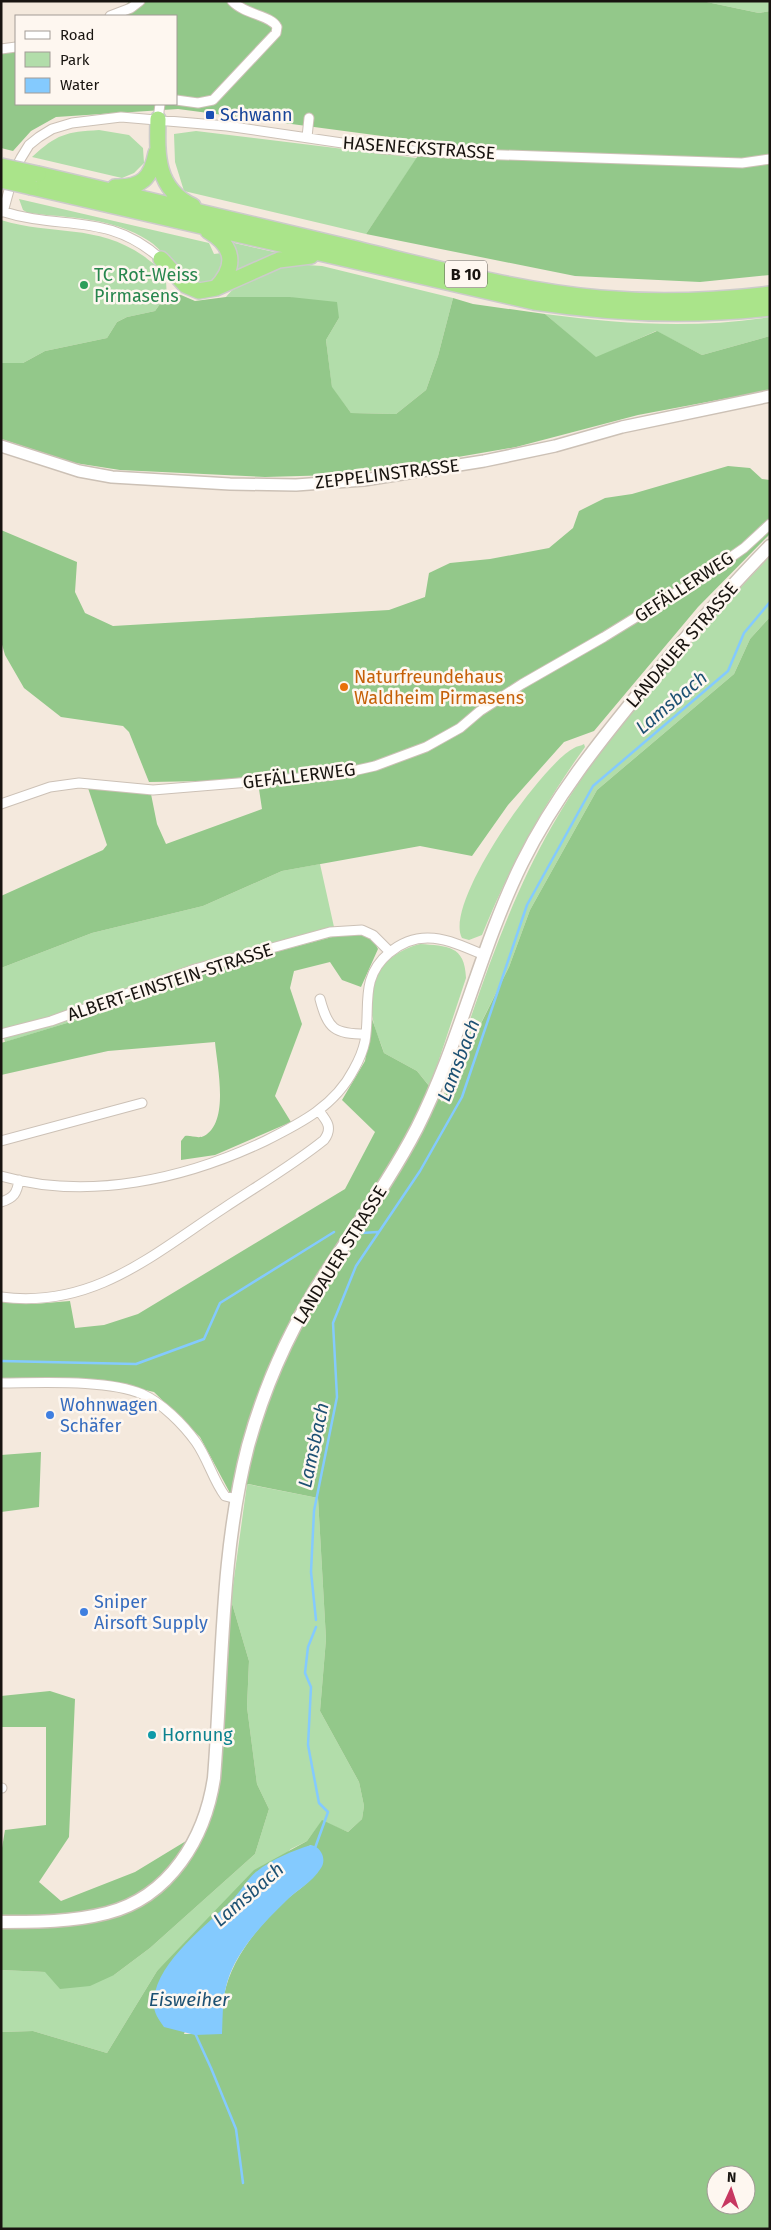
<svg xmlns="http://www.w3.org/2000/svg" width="771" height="2230" font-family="'Fira Sans',sans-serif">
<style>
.green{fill:#b2ddaa}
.forest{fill:#93c88a;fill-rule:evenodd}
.water{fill:#84cafe}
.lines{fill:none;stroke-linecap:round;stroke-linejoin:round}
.stream{stroke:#84cafe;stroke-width:2.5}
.minor-casing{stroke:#ccc1b6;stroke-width:11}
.tertiary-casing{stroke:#ccc1b6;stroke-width:14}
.secondary-casing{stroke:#ccc1b6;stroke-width:15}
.trunk-casing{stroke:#cccbca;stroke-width:18}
.minor{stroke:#fff;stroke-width:9}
.tertiary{stroke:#fff;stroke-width:11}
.secondary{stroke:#fff;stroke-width:12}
.trunk{stroke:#aae48a;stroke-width:15}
.trunk-bridge-casing{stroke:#cccbca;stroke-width:18;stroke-linecap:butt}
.trunk-bridge{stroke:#aae48a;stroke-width:15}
.transit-dot{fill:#1a4fb4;stroke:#fef7f0;stroke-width:2}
.leisure-dot{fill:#2e9e5b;stroke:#fef7f0;stroke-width:2}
.food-dot{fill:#e8710a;stroke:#fef7f0;stroke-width:2}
.shop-dot{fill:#3f7fe0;stroke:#fef7f0;stroke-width:2}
.culture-dot{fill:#0f9aa8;stroke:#fef7f0;stroke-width:2}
.labels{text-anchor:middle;stroke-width:5;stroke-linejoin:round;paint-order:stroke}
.shield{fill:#fef7f0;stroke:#5d5853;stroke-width:1}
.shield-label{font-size:16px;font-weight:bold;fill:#181410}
.transit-label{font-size:18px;fill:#164399;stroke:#fef7f0;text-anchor:start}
.street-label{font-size:18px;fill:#181410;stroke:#fef7f0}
.leisure-label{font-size:18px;fill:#27864d;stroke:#fef7f0;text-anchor:start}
.food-label{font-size:18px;fill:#c56008;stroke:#fef7f0;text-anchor:start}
.shop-label{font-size:18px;fill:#366cbe;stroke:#fef7f0;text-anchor:start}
.culture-label{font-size:18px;fill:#0d838f;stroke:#fef7f0;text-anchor:start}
.water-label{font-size:19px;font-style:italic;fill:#1d5173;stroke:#fef7f0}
</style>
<rect width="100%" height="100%" fill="#f4e9dd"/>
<path class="green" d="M702,1h68v10l-11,2z
M99,130l30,5 14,13 1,15 -10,10 -12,5 -90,-21c25,-23 34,-25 67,-27z
M196,131l221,27 -51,76 -182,-43 -9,-29 -1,-28z
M19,199l190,44 5,11 8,-1 1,16c-7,8 -13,17 -25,14 -18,-4 -32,-31 -49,-42 -37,-24 -78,-23 -121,-28l-5,-3z
M1,220c52,16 96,3 144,37 6,5 15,11 19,18 3,5 2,14 3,19l-12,17 -28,6 -10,5 -10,16 -62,13 -22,12h-22z
M230,242l53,12 -48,21z
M292,264l30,2 131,32 -15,58 -12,34 -30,24 -45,-1 -19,-25 -6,-48 13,-22 -49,-21h-64c14,-19 44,-27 66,-33z
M545,314c76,10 148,15 225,3v19l-68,19 -46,-24 -60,27z
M770,556v61l-20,22 -16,35 -137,116 -67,120 -21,57 -68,136c34,-94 61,-190 111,-277 57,-100 139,-186 218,-270z
M584,744l1,3c-42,58 -76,121 -103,188l-13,5 -7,-2c-19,-34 79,-173 112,-190 3,-2 7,-2 10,-4z
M320,864l16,72 -150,44 -86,33 -95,29 -4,-15v-59l91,-35 111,-27 79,-35z
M420,944c27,2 45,1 46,34l-36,109 -13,-16 -33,-18c-3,-11 -9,-22 -11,-33 -9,-38 11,-67 47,-76z
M247,1484l71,14 8,141 -6,72 39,71 5,24 -2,13 -14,13 -26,-11 -15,20 -16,8 -134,122 -50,82 -74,-22 -32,1v-62l113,5 36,-27 105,-94 14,-45 -12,-25 -10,-77 2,-46 -18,-61z"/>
<path class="forest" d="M130,1h572l57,12 11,-2v264l-70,7 -125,-6 -209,-42 61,-92 -249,-33 -122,8 -25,14 -18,20 -12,-3v-96l15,-2v54h160v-88h-64z
M167,294l14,1 14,6 31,-4h64l47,5 2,16 -13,22 6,47 19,26 45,1 30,-24 12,-34 15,-58 20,6 72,10 51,43 61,-26 45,24 68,-19v54l-132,25 -122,32 -116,20 -65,8 -70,2 -145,-7 -45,-7 -74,-24v-76h22l22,-12 62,-13 10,-16 10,-5 28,-6z
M728,466l22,2 12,11 8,1v54l-72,73 -104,124 -30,11 -56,63 -36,51 -52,-10 -138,25 -79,35 -111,27 -91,35v-72l102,-46 4,-5 -19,-57 63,6 6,30 9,20 96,-35 -5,-33 -49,5 -59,1 -20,-50 -6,-6 -62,-9 -37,-29 -19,-33 -4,-14v-111l76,32 -2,30 10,21 28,13 276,-16 36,-13 4,-24 21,-10 40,-4 59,-11 24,-20 6,-17 26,-13 27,-4z
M770,617v1612h-769v-197l32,-1 74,22 50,-82 97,-101 53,-29 15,-21 26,12 14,-13 2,-13 -5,-24 -39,-71 6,-72 -8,-141 -70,-14 -18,9 -30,-56 -46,-45 -39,-9 -114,-5v-77l33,3 36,-3 5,27 29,-3 34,-11 207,-125 30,-57 -33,-32 23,-39 7,-42 12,34 33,18 25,31 67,-135 21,-57 67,-120 137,-116 16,-35zM311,1845l3,31c-9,10 -19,16 -29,25 -26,24 -55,59 -61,95 -3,12 -2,26 -2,38h-38l51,-137 21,-25zM716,2175h30v30h-30z
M362,933l12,8 4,8 -17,38 -19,-7 -12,-18 -36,9 -4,17 12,36 -27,72 16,26 -76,33 -34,5v-19l4,-5c6,-1 13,3 19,0 26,-14 13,-70 11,-94l-107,9 -107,24v-32l99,-30 86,-33 61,-20 89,-24z
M41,1452l-2,55 -38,5v-57z
M231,1600l18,61 -2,46 10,77 12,25 -14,45 -105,94 -36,27 -24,11 -30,3 -15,-17 -44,-2v-116l4,-24 41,-5v-98h-45v-31l49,-5 25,8 -6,138 -30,45 22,19 74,-29 51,-31 33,-52z"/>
<path class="water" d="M311,1845c10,2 16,14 10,23 -9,15 -25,22 -36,34 -21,20 -44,45 -55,72 -8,20 -7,40 -8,60l-27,1 -31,-8c-6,-8 -12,-17 -10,-28 4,-39 54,-74 80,-101 8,-8 13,-19 22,-26 16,-13 36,-21 55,-27z"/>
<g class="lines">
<path class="stream" d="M361,1233l17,-1
M1,1361l135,3 68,-25 16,-36 114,-71
M316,1620l-5,-48 3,-61 23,-114 -4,-74 23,-57 64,-95 42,-74 65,-192 66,-119 135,-115 16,-38 26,-31
M315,1848l13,-36 -9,-9 -11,-58 3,-58 -6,-14 3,-26 8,-20
M195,2033l16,35 25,61 7,54"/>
<g class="minor-casing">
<path id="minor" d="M110,16l21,-8 9,-7
M1,49l15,-2
M176,100l22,3 15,-3 63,-67 1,-6c-6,-12 -32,-12 -45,-26
M158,119l2,-15
M307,137l2,-19
M1,211c61,20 106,0 160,48
M3,212l11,-40 7,-14 8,-13 10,-8 13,-8 20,-6 49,-6 106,9 156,23 64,4 295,10 28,-4
M1,804l49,-17 29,-4 74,7 182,-15 40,-9 51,-19 34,-19 20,-17 42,-27 82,-47 107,-66 33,-23 26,-24
M320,999c8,30 14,35 46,35
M1,1034l50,-13 144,-52 135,-37 32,-2 11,5 17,17
M1,1141l141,-38
M1,1176c88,25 184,3 264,-35 36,-18 70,-35 89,-72 5,-9 9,-18 11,-28 6,-33 -6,-63 24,-88 32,-27 62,-12 95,2
M1,1202c13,-4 16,-9 18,-22
M1,1297c92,12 151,-42 223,-89 33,-22 69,-43 100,-68 9,-12 3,-19 -5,-29
M1,1383c39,0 106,-4 141,11 20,9 41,30 54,48 12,17 17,38 29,54l12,3
M1,1788h1"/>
</g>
<g class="tertiary-casing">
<path id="tertiary" d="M1,446l78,25 33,6 118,7 66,1 68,-5 120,-19 71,-15 67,-19 148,-31"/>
</g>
<g class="secondary-casing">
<path id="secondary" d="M1,1922c36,0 71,0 106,-9 63,-16 98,-75 107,-135 9,-111 6,-223 34,-332 15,-55 39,-110 69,-159 33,-53 71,-103 100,-159 43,-85 63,-180 105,-265 32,-65 77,-121 123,-177 40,-48 81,-95 125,-140"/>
</g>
<g class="trunk-casing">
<path id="trunk" d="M158,119c-1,36 -2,70 35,87
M38,174c102,24 204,48 306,72 84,20 169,44 256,52 57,5 113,3 170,-4
M31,187l503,115c79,12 156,15 236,6
M115,187c27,1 36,-9 41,-34
M208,231c26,15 29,35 8,57
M161,259l24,26 14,6 17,-3 63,-28 32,-4"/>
</g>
<use href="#minor" class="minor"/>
<use href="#tertiary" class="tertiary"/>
<use href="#secondary" class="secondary"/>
<use href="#trunk" class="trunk"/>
<g class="trunk-bridge-casing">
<path id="trunk-bridge" d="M1,166l37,8
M1,180l30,7"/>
</g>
<use href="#trunk-bridge" class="trunk-bridge"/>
</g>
<rect class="transit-dot" x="205" y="110" width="10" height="10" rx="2.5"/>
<circle class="leisure-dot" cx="84" cy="285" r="5"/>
<circle class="food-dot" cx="344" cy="687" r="5"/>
<g class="shop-dot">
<circle cx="50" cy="1415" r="5"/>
<circle cx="84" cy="1612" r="5"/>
</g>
<circle class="culture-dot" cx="152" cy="1735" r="5"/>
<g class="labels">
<rect class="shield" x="445" y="260.5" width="42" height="27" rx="4"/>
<g class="shield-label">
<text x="466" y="280">B 10</text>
</g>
<g class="transit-label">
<text x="220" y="121">Schwann</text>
</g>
<g class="street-label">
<text transform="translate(419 148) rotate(4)" y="6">HASENECKSTRASSE</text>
<text transform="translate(387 474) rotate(-7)" y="6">ZEPPELINSTRASSE</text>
<text transform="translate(684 587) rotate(-33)" y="6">GEFÄLLERWEG</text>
<text transform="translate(682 645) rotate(-49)" y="6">LANDAUER STRASSE</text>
<text transform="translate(299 776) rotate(-7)" y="6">GEFÄLLERWEG</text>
<text transform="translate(170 982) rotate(-18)" y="6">ALBERT-EINSTEIN-STRASSE</text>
<text transform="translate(340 1255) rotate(-58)" y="6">LANDAUER STRASSE</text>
</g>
<g class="leisure-label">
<text x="94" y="281">TC Rot-Weiss<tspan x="94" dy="21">Pirmasens</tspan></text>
</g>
<g class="food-label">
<text x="354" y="683">Naturfreundehaus<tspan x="354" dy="21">Waldheim Pirmasens</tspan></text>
</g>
<g class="shop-label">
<text x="60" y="1411">Wohnwagen<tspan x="60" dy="21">Schäfer</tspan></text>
<text x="94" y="1608">Sniper<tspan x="94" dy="21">Airsoft Supply</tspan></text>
</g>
<g class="culture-label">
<text x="162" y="1741">Hornung</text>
</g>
<g class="water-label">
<text transform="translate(671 702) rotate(-40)" y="7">Lamsbach</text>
<text transform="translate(458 1060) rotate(-69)" y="7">Lamsbach</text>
<text transform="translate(313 1445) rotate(-78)" y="7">Lamsbach</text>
<text transform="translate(248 1894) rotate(-41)" y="7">Lamsbach</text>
<text x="189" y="2006">Eisweiher</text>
</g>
</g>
<rect width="771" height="2230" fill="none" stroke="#181410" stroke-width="5"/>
<rect x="15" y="15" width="162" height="90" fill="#fef7f0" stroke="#a29c96"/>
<rect x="25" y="31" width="25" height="8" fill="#ffffff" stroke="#a29c96"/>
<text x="60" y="40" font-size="15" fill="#181410">Road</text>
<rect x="25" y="52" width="25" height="15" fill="#b2ddaa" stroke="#a29c96"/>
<text x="60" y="65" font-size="15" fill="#181410">Park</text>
<rect x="25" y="78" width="25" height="15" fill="#84cafe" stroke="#a29c96"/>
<text x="60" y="90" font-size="15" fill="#181410">Water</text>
<g transform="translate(731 2190) rotate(3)"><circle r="24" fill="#fef7f0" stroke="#a29c96"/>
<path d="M0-4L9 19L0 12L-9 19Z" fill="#c73861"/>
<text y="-8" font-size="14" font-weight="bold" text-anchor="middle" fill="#181410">N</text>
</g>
</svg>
